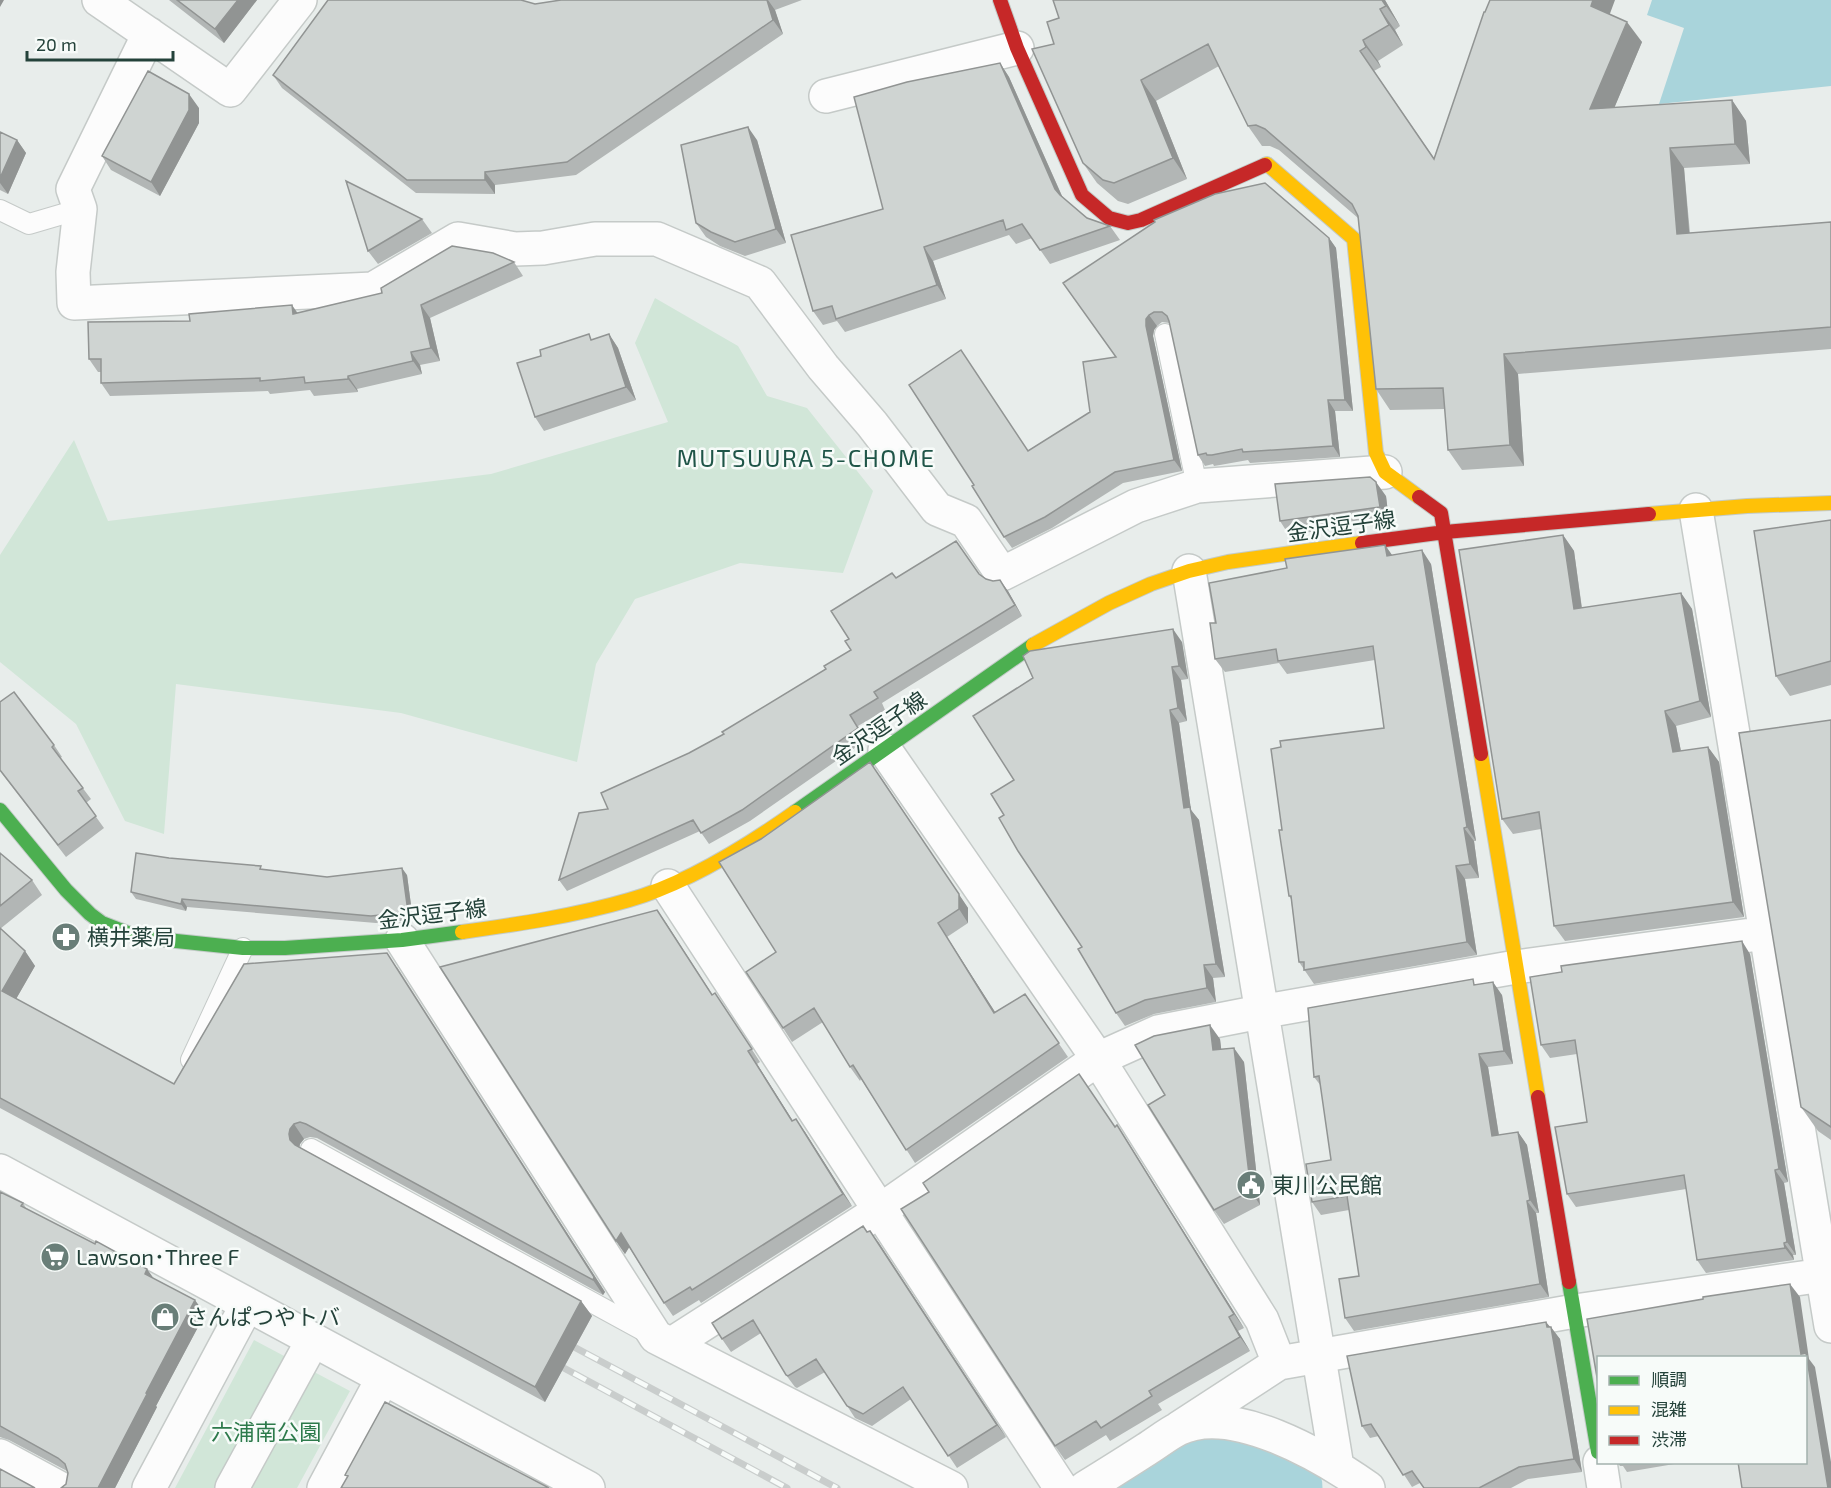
<svg xmlns="http://www.w3.org/2000/svg" width="1831" height="1488" font-family="'Exo 2','Noto Sans JP',sans-serif">
<style>
.green{fill:#d1e6d8}
.water{fill:#a9d4db}
.lines{fill:none;stroke-linecap:round;stroke-linejoin:round}
.river{stroke:#a9d4db;stroke-width:87}
.lane-casing{stroke:#c5cac8;stroke-width:22}
.street-casing{stroke:#c5cac8;stroke-width:36}
.fast-casing{stroke:#c3cbc8;stroke-width:16}
.slow-casing{stroke:#c3cbc8;stroke-width:16}
.jam-casing{stroke:#c3cbc8;stroke-width:16}
.lane{stroke:#fcfcfc;stroke-width:20}
.street{stroke:#fcfcfc;stroke-width:33}
.fast{stroke:#4caf50;stroke-width:14}
.slow{stroke:#ffc107;stroke-width:14}
.jam{stroke:#c62828;stroke-width:14}
.rail-casing{stroke:#c9cdcc;stroke-width:7}
.rail{stroke:#f7fbf9;stroke-width:4.5;stroke-dasharray:14;stroke-linecap:butt}
.wall{fill:#b2b6b5}
.shaded-wall{fill:#919493}
.building{fill:#cfd4d2;stroke:#919493;stroke-width:1.5}
.labels{text-anchor:middle;stroke-width:5;stroke-linejoin:round;paint-order:stroke}
.street-label{font-size:22px;fill:#24423a;stroke:#f7fbf9}
.poi-label{font-size:22px;fill:#24423a;stroke:#f7fbf9;text-anchor:start}
.park-label{font-size:22px;fill:#2d7a4b;stroke:#f7fbf9}
.neighbourhood-label{font-size:24px;letter-spacing:1.5px;fill:#1f5548;stroke:#f7fbf9}
</style>
<rect width="100%" height="100%" fill="#e8edeb"/>
<path class="green" d="M655,298l83,48 29,50 40,12 66,83 -30,82 -103,-10 -105,36 -39,65 -19,98 -176,-49 -225,-29 -12,150 -39,-13 -49,-97 -76,-62v-107l74,-115 34,81 383,-47 177,-52 -33,-79z
M254,1340l96,51 -53,97h-122z"/>
<path class="water" d="M1652,0h179v86l-172,18 25,-76 -37,-13z"/>
<g class="lines">
<path class="river" d="M1155,1488c9,-11 24,-24 39,-26 15,-2 70,18 85,26"/>
<g class="lane-casing">
<path id="lane" d="M0,210l29,14 51,-15
M1165,334l32,152
M191,1060l52,-112
M311,1149l337,184"/>
</g>
<g class="street-casing">
<path id="street" d="M99,0l131,90 70,-90
M149,34l-76,155 7,20 -7,63 1,31 299,-14 85,-50 57,10 28,-1 52,-9h62l103,44 63,84 49,57 65,85 29,12 36,53 134,-68 61,-20 188,-14
M826,96l191,-48
M1696,510l135,816
M1189,571l148,896
M885,750l213,309 164,261 17,43
M668,886l393,602
M402,940l254,397 295,151
M0,1171l588,317
M672,1344l209,-134 217,-151 60,-27 102,-20 256,-45 250,-34
M1179,1428l100,-65 296,-52 248,-36
M0,1456l59,32
M1600,1462l4,26
M149,1488l98,-183
M232,1488l81,-148
M324,1488l59,-110
M1085,1488c21,-13 42,-26 62,-39 11,-7 21,-15 31,-20 54,-27 146,28 190,59"/>
</g>
<g class="fast-casing">
<path id="fast" d="M0,810l66,80 24,24 12,9 36,14 105,11h42l117,-8 60,-8
M795,812l238,-167
M1569,1282l29,170"/>
</g>
<g class="slow-casing">
<path id="slow" d="M1265,165l2,-1 87,75 22,214 9,19 34,25
M1649,514l98,-8 84,-3
M1033,645l76,-42 42,-19 38,-13 39,-9 134,-19
M1481,754l57,343
M462,932c57,-8 112,-16 167,-32 57,-16 118,-54 166,-88"/>
</g>
<g class="jam-casing">
<path id="jam" d="M1000,0l17,48 65,147 27,23 19,5 13,-3 124,-55
M1419,497l22,16 40,241
M1362,543l83,-11 204,-18
M1538,1097l31,185"/>
</g>
<use href="#lane" class="lane"/>
<use href="#street" class="street"/>
<use href="#fast" class="fast"/>
<use href="#slow" class="slow"/>
<use href="#jam" class="jam"/>
<g class="rail-casing">
<path id="rail" d="M561,1340l276,148
M549,1360l238,128"/>
</g>
<use href="#rail" class="rail"/>
</g>
<path class="wall" d="M169,0h88l-33,43z
M561,0h241l-27,10 8,24 -207,141 -81,10v9l-79,-1 -134,-105 -9,-13 262,-71z
M1053,0h332l15,26 -5,4 8,15 -25,16 3,6 -7,4 60,87 51,-146 125,2 32,28 -28,66 118,-8 14,21 4,43 -66,4 6,65 141,-11v127l-313,25 6,92 -62,4 -14,-20 -3,-41 -55,1 -14,-21 -18,-171 -79,-68 -9,-4h-8l-14,-20 -29,-60 -63,35 31,78 -59,25 -10,-3 -21,-18 -14,-20 -29,-119 5,-26z
M1000,63l9,14 54,121 24,20 23,8 10,14 -70,24 -18,-26 -16,6 -7,-9 -76,26 13,38 -101,33 -8,-11 -14,4 -10,-14 70,-102z
M199,108v15l-39,73 -49,-26 -9,-14z
M0,132l17,8 9,13 -18,41 -8,-4z
M757,140l29,103 -41,13 -25,-10 -14,-9 -10,-14z
M422,219l10,14 -54,31 -10,-13z
M1329,238l7,10 17,163h-18l5,46 -90,6 -2,-3 -28,5 -6,1 -1,-2 -8,2 -7,-11 -28,-132 -8,-1 -5,4 -3,4 -1,6 29,135 -59,12 -71,45 -40,20 -8,-11 25,-87 61,-38 26,-55 -53,-74z
M514,262l9,14 -93,42 10,43 -20,4 2,9 -65,15 1,3 -44,4 -4,-6 -40,4 -2,-3 -158,5 -9,-13v-11h-3l-9,-13 208,-46z
M609,334l9,14 18,52 -92,31 -9,-14 58,-77z
M1386,496l3,25 -100,14 -9,-14z
M1831,520v165l-41,11 -14,-20z
M1563,535l11,16 8,57 99,-15 11,16 19,108 -35,9 5,25 27,-4 11,15 25,155 -179,24 -11,-15 -13,-97 -28,5 -11,-15z
M1385,545l7,10 39,9 45,277h-2l5,37 -14,1 12,76 -163,29 -15,-22 -8,-63 -2,-3 -7,-66 -1,-83 103,-19 -9,-68 -88,14 -8,-11 -54,9 -10,-13 1,-36 71,-55z
M979,574l7,5 22,12 14,25 -140,87 3,7 -27,16 8,14 -116,81 -41,23 -9,-13 -133,60 -8,-11 49,-71 81,-56 35,-19 102,-65 25,-19 -2,-11z
M1182,642l6,37 -7,1 6,41 -8,2 12,87 8,10 26,157 -12,1 3,24 -62,12 -29,12 -9,-13 -34,-66 -78,-132 10,-35z
M0,702l54,43 8,12 -2,1 31,41 -5,4 18,25 -38,29 -66,-86z
M1831,720v420l-13,-9 -17,-24z
M880,776l88,132v15l-21,14 48,75 30,-18 43,63 -153,106 -54,-84 -1,2 -10,-14 -27,-45 -31,20 -9,-14 -7,-76z
M0,853l32,27 10,15 -42,34 25,22 10,15 -19,33 158,85 223,-117 208,325 -2,3 -286,-157 -7,-1 -6,2 -4,5 -1,3 282,154 11,15 -47,86 -545,-294z
M169,858l158,19 80,-2 6,45 -37,3 -189,-16 -1,4 -50,-12 -5,-7z
M666,923l46,72 12,11 36,56 -3,2 36,57 12,11 47,74 -151,97 -2,-3 -26,16 -9,-13 -35,-56 -4,7 -9,-13z
M1750,954l38,228 -4,1 12,72h-3l1,5 -88,13 -9,-13 -11,-71 -110,18 -9,-13 20,-72 -10,-68 -27,4 -9,-13z
M1477,985l25,10 11,69 -25,3 11,68 19,-3 9,13 12,68h-3l13,84 -195,34 -9,-13 14,-42 -10,-66 -28,5 -9,-13 19,-42 -10,-74 -7,-9z
M1220,1039l1,10 23,13 16,143 -36,19 -10,-14 -49,-115z
M1115,1127l11,12 118,189 -6,3 12,20 -92,53 4,6 -52,31 -4,-6 -41,25 -10,-14z
M0,1192l23,11 3,5 128,71 51,35 -49,92 1,1 -42,81h-54l5,-4 2,-11 -1,-2 -58,-31 -9,-3z
M870,1231l136,206 -49,31 -46,-69 -39,27 -17,-8 -30,-46 -28,16 -2,-1 -9,-12 -25,-42 -30,19 -9,-13z
M1550,1327l10,12 22,133 -54,7 -17,9h-87l-4,-5 -8,4 -33,-51 -9,2 -8,-12z
M1617,1462h69l-59,10 -4,-6h-3z"/>
<path class="shaded-wall" d="M0,0h4l-4,7z
M238,0h19l-33,43 -9,-14z
M767,0h1l7,10 8,24 -10,-14z
M1382,0h3l15,26 -14,-20z
M1593,0h22l-10,27 -14,-21z
M1380,9l15,21 8,15 -14,-20z
M1627,22l15,20 -37,88 -15,-21z
M1363,40l15,21 3,6 -15,-20z
M1000,63l9,14 56,126 -10,-14z
M1141,80l15,21 31,78 -14,-21z
M189,94l10,14v15l-39,73 -9,-14z
M1732,100l14,21 4,43 -15,-20z
M748,127l9,13 29,103 -10,-14z
M17,140l9,13 -18,41 -8,-11v-5z
M1670,148l14,20 7,87 -14,-21z
M485,172l10,13v9l-10,-14z
M1329,238l7,10 17,163 -8,-11z
M924,247l9,14 13,38 -9,-14z
M292,305l9,13 -8,-4z
M421,305l9,13 10,43 -9,-13z
M1149,315l8,11 -3,4 -1,6 29,135 -8,-11 -28,-134v-7z
M609,334l9,14 18,52 -10,-13z
M411,352l9,13 2,9 -9,-13z
M1504,354l14,20 6,92 -14,-21z
M348,376l9,13 1,3 -10,-13z
M1328,400l7,11 5,46 -7,-11z
M1376,482l10,14 3,25 -9,-14z
M1563,535l11,16 10,74 -10,-16z
M1385,545l9,13 -7,-2z
M1422,550l9,14 45,277 -9,-14z
M1000,580l8,11 14,25 -7,-11z
M1681,593l11,16 19,108 -11,-16z
M1173,629l9,13 6,37 -9,-13z
M1172,667l9,13 6,41 -9,-13z
M1170,710l9,13 12,87 8,10 26,157 -9,-13 -32,-156z
M1665,711l11,15 8,41 -11,-15z
M1708,747l11,15 25,155 -11,-15z
M880,776l88,132v15l-9,-14z
M1464,828l10,13 5,37 -9,-14z
M1456,866l9,13 12,76 -10,-13z
M402,868l5,7 6,45 -5,-8z
M182,899l5,8 -1,4 -5,-7z
M657,910l9,13 55,85 -9,-13z
M938,923l9,14 57,89 -10,-13z
M1742,941l8,13 38,228 -9,-13z
M25,951l10,15 -23,40 -10,-15z
M387,953l218,339 -2,3 -10,-15z
M1204,965l9,13 3,24 -9,-14z
M1493,982l9,13 11,69 -9,-13z
M1210,1025l10,14 3,25 -10,-14z
M1234,1048l10,14 16,143 -9,-14z
M748,1051l9,13 44,70 -9,-13z
M1479,1054l9,13 13,82 -9,-13z
M796,1119l9,13 47,74 -9,-12z
M294,1124l10,15 -4,5 -1,5 -9,-9 -1,-6 1,-5z
M1117,1125l9,14 118,189 -10,-14z
M1518,1132l9,13 12,68 -9,-13z
M1775,1170l9,13 12,72 -9,-13z
M1527,1201l9,12 13,84 -9,-13z
M870,1231l9,12 127,194 -9,-12z
M621,1233l9,13 -5,8 -9,-13z
M1784,1243l9,12 1,5 -9,-12z
M147,1269l10,14 -12,-9z
M1790,1284l10,13 9,62 6,8 16,95v26h-3l-27,-134z
M195,1300l10,14 -49,92 1,1 -42,81h-17l48,-95z
M581,1301l11,15 -47,86 -10,-15z
M1229,1317l9,14 12,20 -10,-14z
M1546,1322l6,7 -1,-2 9,12 22,133 -8,-13z"/>
<path class="building" d="M177,0h61l-23,29z
M328,0h193l14,4 26,-4h206l6,20 -206,142 -82,10v8h-78l-134,-105z
M1053,0h329l4,6 -6,3 9,16 -26,15 3,7 -6,4 74,108 50,-147h1l5,-12h103l-2,6 36,16 -37,87 142,-9 3,44 -65,4 7,86 154,-12v105l-327,27 6,91 -62,5 -5,-62 -67,1 -18,-173 -6,-12 -87,-75 -9,-4 -8,1 -40,-82 -67,36 32,78 -59,25 -11,-3 -20,-17 -51,-114 22,-5 -7,-22 12,-4z
M1000,63l55,126 5,6 27,23 23,8 -70,24 -18,-26 -16,6 -3,-10 -79,27 13,38 -101,34 -4,-13 -19,5 -22,-76 92,-26 -29,-112 53,-15z
M148,71l41,23v16l-38,72 -49,-26z
M748,127l28,102 -41,13 -24,-10 -15,-9 -15,-78z
M0,132l17,8 -17,38z
M346,181l76,38 -54,32z
M1265,183l64,55 16,162h-17l5,46 -90,6 -1,-3 -30,6h-5l-1,-2 -8,2 -29,-134 -2,-5 -5,-4h-8l-5,3 -3,4v7l28,134 -59,12 -70,45 -41,20 -32,-51 2,-1 -65,-100 52,-35 67,101 62,-39 -7,-50 33,-5 -53,-74 92,-61 -1,-2 61,-26z
M452,246l41,7 21,9 -93,43 10,43 -20,4 2,9 -65,15v3l-43,4 -1,-6 -44,4v-3l-159,5v-24h-12l-1,-37 102,-1 -1,-7 103,-9 1,9 89,-21 -1,-5z
M589,334l2,6 18,-6 17,53 -91,30 -18,-54 24,-7 -1,-6z
M1370,477l6,5 4,25 -100,14 -5,-37z
M1831,520v141l-55,15 -22,-145z
M1563,535l11,74 107,-16 19,108 -35,10 8,41 35,-5 25,155 -179,24 -15,-114 -37,7 -43,-269z
M956,541l23,33 7,5 7,2 7,-1 15,25 -141,87 4,6 -28,17 8,13 -116,82 -41,23 -8,-13 -134,60 20,-67 29,-4 -7,-16 88,-40 35,-19 -2,-2 104,-63 -2,-3 27,-16 -6,-9 4,-2 -18,-28 61,-38 4,5z
M1385,545l2,11 35,-6 45,277 -3,1 6,36 -14,2 11,76 -163,28v-8h-5l-8,-66h-2l-10,-66h3l-11,-81 10,-2 -1,-6 104,-13 -11,-82 -95,15 -2,-12 -61,10 -5,-36h6l-7,-40 78,-15 -2,-9z
M1173,629l6,37 -7,1 6,41 -8,2 14,98 6,-1 26,157 -12,1 3,23 -62,12 -29,13 -38,-64 4,-2 -64,-96 -19,-33 5,-3 -13,-21 23,-14 -41,-64 60,-38 -10,-22 7,-5z
M14,692l40,53 -2,2 31,41 -5,3 18,25 -38,29 -58,-75v-68z
M1831,720v407l-30,-20 -62,-374z
M870,762l89,132v15l-21,14 56,90 31,-19 34,49 -153,107 -53,-85 -3,2 -36,-59 -31,20 -37,-56 30,-20 -57,-90 42,-23z
M0,853l32,27 -32,26z
M136,853l33,5 92,8 -1,3 67,8 75,-9 6,44 -37,4 -189,-17 -1,5 -50,-12z
M657,910l55,85 3,-2 37,56 -4,2 44,70 4,-2 47,75 -151,96 -2,-3 -26,16 -43,-70 -5,8 -176,-274z
M0,928l25,23 -23,40 172,93 70,-120 143,-11 207,324 -1,3 -287,-156 -6,-2 -6,2 -4,5 -1,5 1,6 5,5 286,156 -46,86 -535,-289z
M1742,941l37,228 -4,1 12,72 -3,1 1,5 -88,12 -13,-85 -117,19 -12,-67 32,-5 -12,-82 -34,5 -11,-68 32,-5 -1,-6z
M1473,979l1,6 19,-3 11,69 -25,3 13,82 26,-4 12,68 -3,1 13,83 -195,34 -6,-39 20,-3 -12,-80 -35,6 -6,-38 25,-4 -12,-84 -5,1 -6,-69z
M1210,1025l3,25 21,-2 17,143 -37,19 -66,-105 17,-10 -30,-50 19,-9z
M1079,1074l36,53 2,-2 117,189 -5,3 11,20 -91,54 3,5 -51,32 -5,-7 -41,25 -154,-237 28,-17 -6,-9z
M0,1192l23,11 -2,3 74,38 1,-3 51,28 -2,5 50,26 -49,93 1,1 -49,94h-37l5,-4 2,-11 -3,-9 -7,-6 -58,-32z
M863,1226l4,6 3,-1 127,194 -49,31 -45,-69 -40,27 -16,-8 -31,-47 -28,17 -2,-1 -33,-55 -31,19 -10,-16z
M1790,1284l11,70 5,-1 22,135h-86l-4,-26h68v-104h-207v31l-12,-70 116,-20v-2z
M1546,1322l1,5h4l23,132 -55,8 -40,21h-55l-12,-17 -9,4 -32,-51 -9,2 -15,-70z
M385,1402l164,86h-208l7,-12 -3,-1z
M0,1469l35,19h-35z"/>
<defs>
<g id="pharmacy-disc" transform="scale(1.5)"><circle r="9.5" fill="#697e78" stroke="#f7fbf9"/><path d="M-2-6h4v4h4v4h-4v4h-4v-4h-4v-4h4Z" fill="#fff"/></g>
<g id="civic-disc" transform="scale(1.5)"><circle r="9.5" fill="#697e78" stroke="#f7fbf9"/><path d="M-.6-6.5H3V-4.5H.6V-3L4-1V1h2V6H-6V1h2V-1L-.6-3ZM-1.2 2.5V6h2.4V2.5Z" fill="#fff"/></g>
<g id="supermarket-disc" transform="scale(1.5)"><circle r="9.5" fill="#697e78" stroke="#f7fbf9"/><path d="M-6-5.5h2.5l.6 2H6L4.5 2H-2.5L-4.4-4H-6ZM-1.5 3.2a1.3 1.3 0 1 0 .1 0ZM3 3.2a1.3 1.3 0 1 0 .1 0Z" fill="#fff"/></g>
<g id="shop-disc" transform="scale(1.5)"><circle r="9.5" fill="#697e78" stroke="#f7fbf9"/><path d="M-5-2.5h2.3a2.7 3.5 0 0 1 5.4 0H5L5.5 6h-11ZM-1.5-2.5h3a1.5 2.3 0 0 0-3 0Z" fill="#fff"/></g>
</defs>
<g fill-rule="evenodd">
<use href="#pharmacy-disc" x="66" y="937"/>
<use href="#civic-disc" x="1251" y="1185"/>
<use href="#supermarket-disc" x="55" y="1257"/>
<use href="#shop-disc" x="165" y="1317"/>
</g>
<g class="labels">
<g class="street-label">
<text transform="translate(1341 526) rotate(-8)" y="8">金沢逗子線</text>
<text transform="translate(879 728) rotate(-35)" y="8">金沢逗子線</text>
<text transform="translate(432 914) rotate(-7)" y="8">金沢逗子線</text>
</g>
<g class="poi-label">
<text x="87" y="945">横井薬局</text>
<text x="1272" y="1193">東川公民館</text>
<text x="76" y="1265">Lawson･Three F</text>
<text x="186" y="1325">さんぱつやトバ</text>
</g>
<g class="park-label">
<text x="266" y="1440">六浦南公園</text>
</g>
<g class="neighbourhood-label">
<text x="806" y="467">MUTSUURA 5-CHOME</text>
</g>
</g>
<rect x="1597" y="1356" width="210" height="108" fill="#f7fbf9" stroke="#a3b1ad" stroke-width="1.5"/>
<rect x="1609" y="1376" width="30" height="9" fill="#4caf50" stroke="#a3b1ad" stroke-width="1.5"/>
<text x="1651" y="1386" font-size="18" fill="#24423a">順調</text>
<rect x="1609" y="1406" width="30" height="9" fill="#ffc107" stroke="#a3b1ad" stroke-width="1.5"/>
<text x="1651" y="1416" font-size="18" fill="#24423a">混雑</text>
<rect x="1609" y="1436" width="30" height="9" fill="#c62828" stroke="#a3b1ad" stroke-width="1.5"/>
<text x="1651" y="1446" font-size="18" fill="#24423a">渋滞</text>
<path d="M27 51v9h146v-9" fill="none" stroke="#24423a" stroke-width="3"/>
<text x="36" y="51" font-size="18" fill="#24423a" stroke="#f7fbf9" stroke-width="4.5" paint-order="stroke">20 m</text>
</svg>
